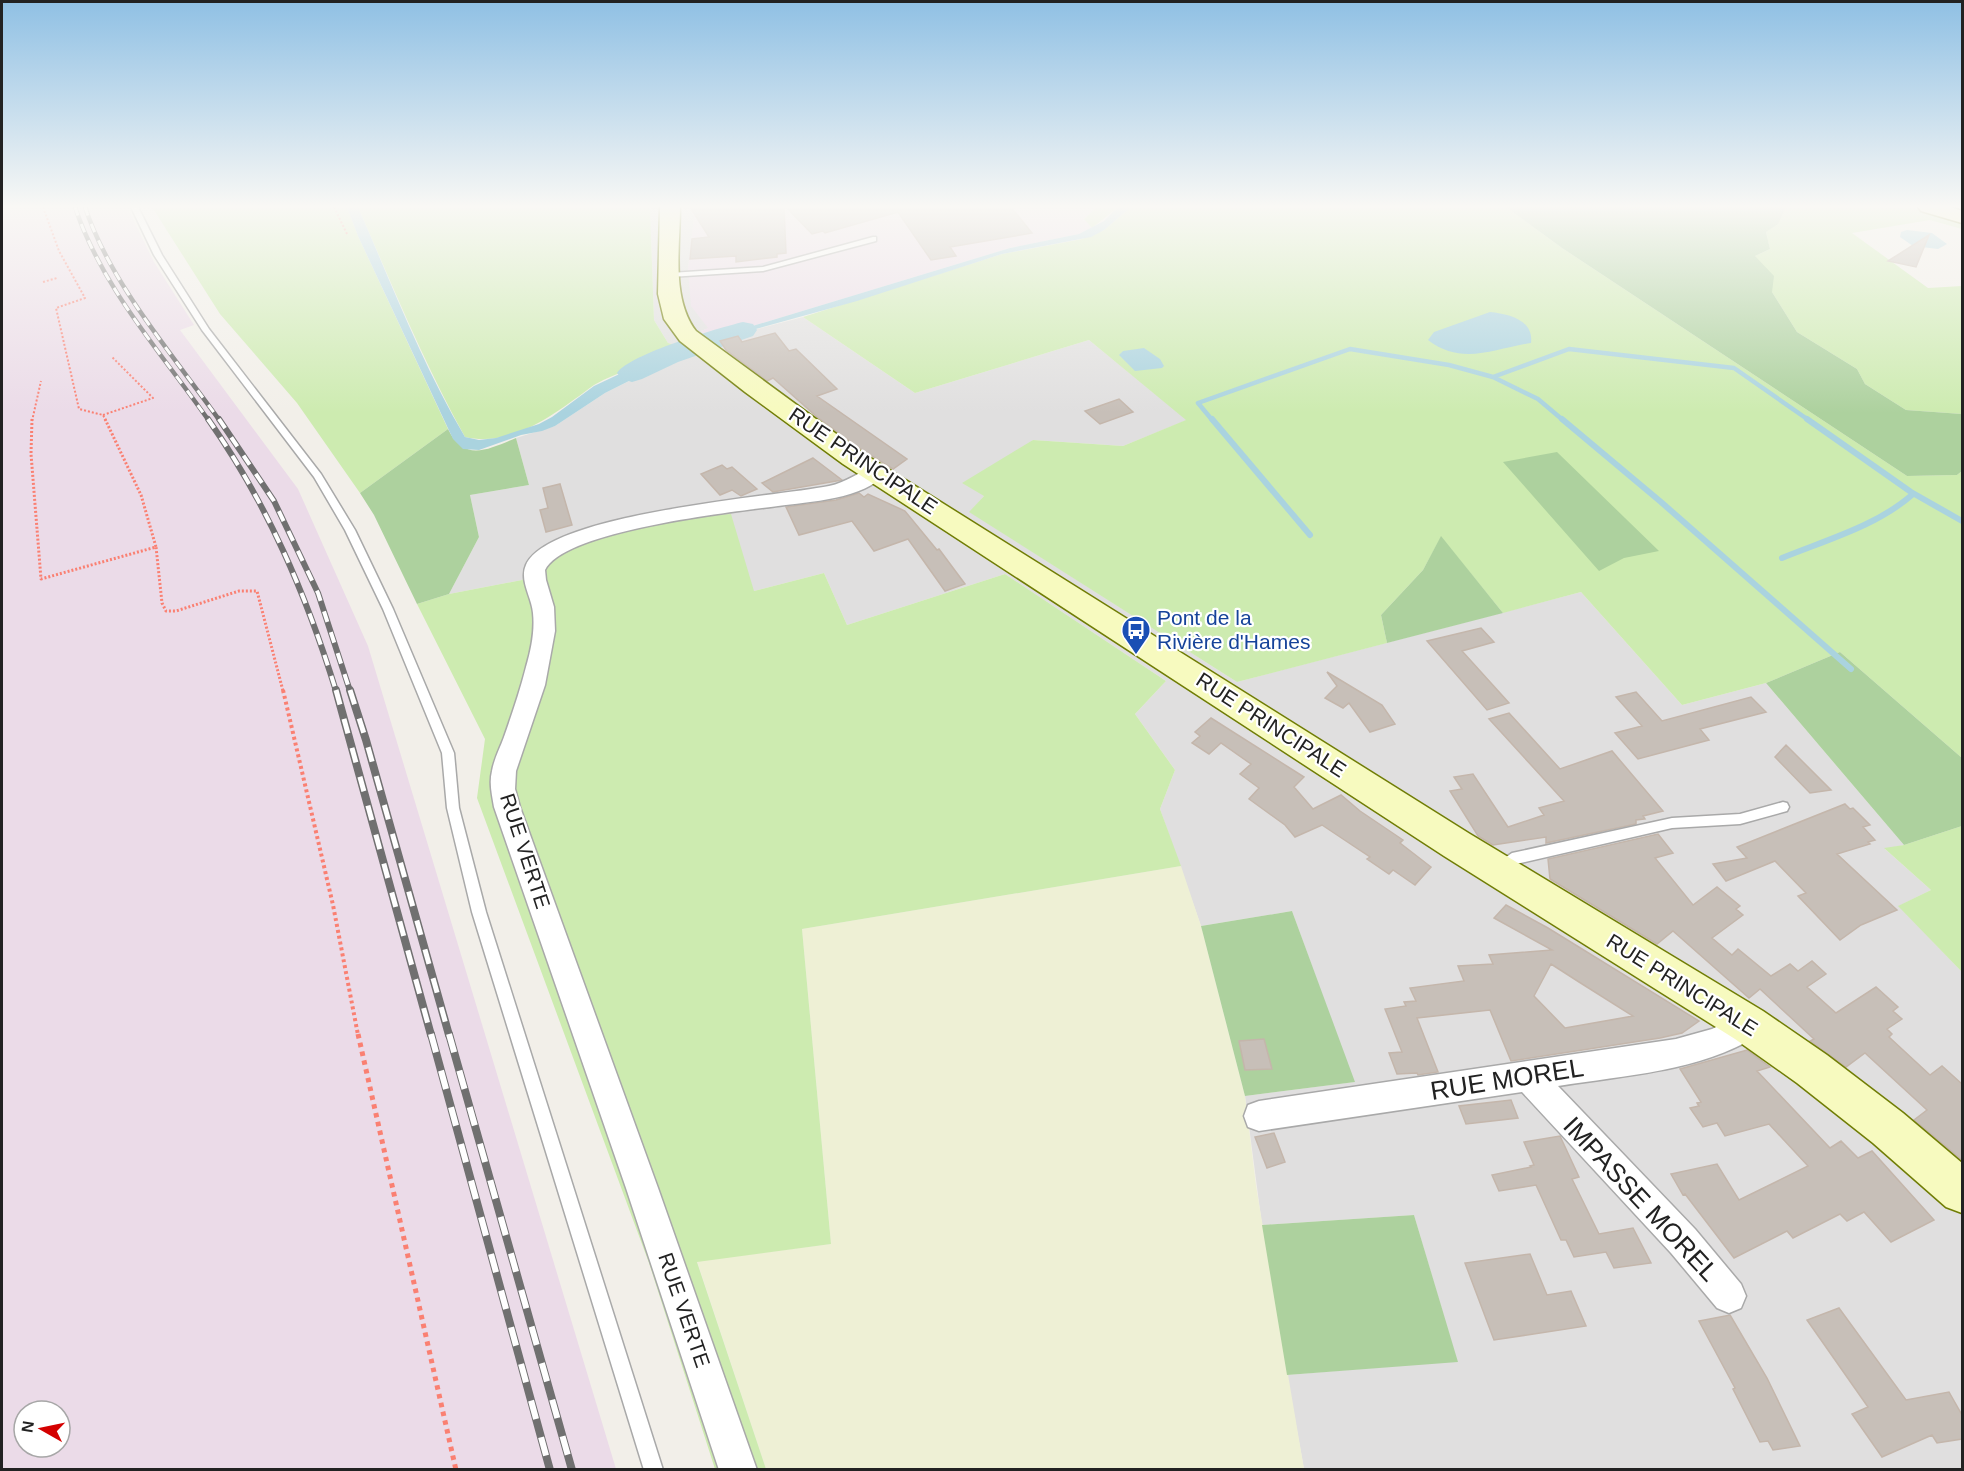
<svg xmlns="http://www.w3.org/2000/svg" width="1964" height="1471" font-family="Helvetica,sans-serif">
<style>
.residential{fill:#e0dfdf}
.industrial{fill:#ebdbe8;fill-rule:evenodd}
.farmland{fill:#eef0d5}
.grass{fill:#cdebb0}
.forest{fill:#add19e}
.water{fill:#aad3df}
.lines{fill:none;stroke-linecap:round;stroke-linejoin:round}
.stream-far1{stroke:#aad3df;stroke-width:4.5}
.stream{stroke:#aad3df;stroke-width:6}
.river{fill:#aad3df;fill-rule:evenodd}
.building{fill:#c7bfb8;stroke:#c4b6ab;stroke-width:1.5;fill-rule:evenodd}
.lane-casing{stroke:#a9a9a9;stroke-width:3}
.street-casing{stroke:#a9a9a9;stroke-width:3}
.secondary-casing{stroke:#707d05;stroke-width:3}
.path-far3{stroke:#fa8072;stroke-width:2;stroke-dasharray:2 2;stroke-linecap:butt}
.path-far2{stroke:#fa8072;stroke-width:3;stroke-dasharray:2 2;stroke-linecap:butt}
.path-far1{stroke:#fa8072;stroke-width:4;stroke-dasharray:3 3;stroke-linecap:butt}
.path{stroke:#fa8072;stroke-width:5;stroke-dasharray:4.5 4.5;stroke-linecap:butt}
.lane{fill:#fff;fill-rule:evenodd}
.street{fill:#fff;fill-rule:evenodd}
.secondary{fill:#f7fabf;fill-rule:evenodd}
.rail-far3-casing{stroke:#707070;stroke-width:4.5}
.rail-far2-casing{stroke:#707070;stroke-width:6}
.rail-far1-casing{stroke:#707070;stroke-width:8}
.rail-casing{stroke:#707070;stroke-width:8}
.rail-far3{stroke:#fff;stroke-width:3;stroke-dasharray:9;stroke-linecap:butt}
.rail-far2{stroke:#fff;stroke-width:4;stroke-dasharray:11;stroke-linecap:butt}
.rail-far1{stroke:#fff;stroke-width:5;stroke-dasharray:15;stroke-linecap:butt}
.rail{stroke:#fff;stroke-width:6;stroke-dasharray:19;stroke-linecap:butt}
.labels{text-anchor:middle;stroke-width:4.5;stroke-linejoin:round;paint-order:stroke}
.street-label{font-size:21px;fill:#222;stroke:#fff}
.transit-label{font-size:21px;fill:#164399;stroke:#fff;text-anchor:start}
.near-street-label{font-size:26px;fill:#222;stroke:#fff}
</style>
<rect width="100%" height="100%" fill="#f2efe9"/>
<path class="residential" d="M650,207h38l6,10 -6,52 21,59 -8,3 11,12 22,-8 69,-18 112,76 174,-53 98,80 -64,26 -90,-6 -63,72 267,170 344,-90 101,113 84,-22 138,162 -19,4 46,41 -32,16 63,66v497h-658l-17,-94 170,-14 -43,-146 -152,10 -17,-129 109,-14 -62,-171 -91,15 -41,-117 15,-39 -40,-56 31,-33 -161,-107 -158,51 -23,-52 -70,18 -195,-41 -37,30 -73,14 30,-57 -9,-42 59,-10 -13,-47 39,-12 50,-33 63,-31 11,-16 -11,-3 -14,-23z"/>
<path class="industrial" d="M2,207h125l27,55 40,63 -14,5 118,159 70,157 248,823h-614zM24,1411h36v36h-36z
M688,207h409l-13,12 8,9 -13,6 -69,14 -300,91 -9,-8 7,-3 -17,-22 -3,-37 6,-52z"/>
<path class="farmland" d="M1181,866l20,60 44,170 11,90 48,283h-538l-69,-208 134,-17 -29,-315z"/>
<path class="grass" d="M152,207h195l11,29 90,193 -88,64 -63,-90 -77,-89z
M358,207h292l4,113 14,23 11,3c-16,7 -31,15 -47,22 -12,5 -26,10 -38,17 -37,27 -80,63 -129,52 -41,-74 -73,-152 -107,-230z
M1097,207h21l-26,21 -8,-9z
M1131,207h375l56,41 345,228 50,-1 5,-4v287l-122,-106 -74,31 -84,22 -101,-113 -78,21 -62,-76 -18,33 -42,45 6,28 -150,39 -268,-170 15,-16 -22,-13 71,-43 90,6 63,-26 -97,-80 -174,53 -112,-76 199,-63 80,-15 22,-9z
M1786,207h122l54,15v7l-32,-9 -78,13 76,55 34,-2v128l-56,-4 -41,-26 -8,-15 -60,-37 -25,-40 -17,-36 15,-7 -4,-17 12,-9z
M731,514l23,77 70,-18 23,52 158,-51 161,107 -31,33 40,56 -15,39 21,57 -379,63 29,315 -134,18 69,207h-51l-66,-206 -172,-465 8,-59 -68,-135 32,-10 73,-14 37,-30 123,-33z
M1962,826v146l-64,-66 33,-16 -47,-42 20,-3z"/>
<path class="forest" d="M1506,207h280l-8,17 -12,8 4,17 -15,7 19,20 -2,16 25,40 60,37 8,15 41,26 56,4v57l-5,4 -50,1 -345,-228z
M448,429c16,34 41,20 68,9l13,47 -59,10 9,42 -30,57 -32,10 -43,-89 -14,-22z
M1557,452l102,99 -35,7 -25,13 -96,-109z
M1441,536l62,77 -116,30 -6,-28 42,-45z
M1840,652l122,106v68l-58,19 -138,-162z
M1292,911l63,171 -110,14 -44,-170z
M1414,1215l44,147 -171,13 -25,-150z"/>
<path class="water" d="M347,207h11c34,78 64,157 107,230l14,3 17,-2 43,-14 13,-7 42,-31 85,-40 6,7 -80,40 -50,33 -13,5 -21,4 -42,15 -16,-1 -10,-10 -95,-203z
M1118,207h13l-27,23 -13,7 -89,17 -145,47 -123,34 -22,8 -2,-4 300,-91 69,-14 25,-13z
M1907,230l25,3 15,11 -9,5 -25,-3 -13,-9 1,-5z
M1490,312c19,2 44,8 41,31 -38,6 -69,23 -103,-3l6,-8z
M1144,348l16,11 4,7 -2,2 -27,3 -16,-16 4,-4z"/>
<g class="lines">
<path class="stream-far1" d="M1493,377l45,22 26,22
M1213,421l-15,-18 152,-54 99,16 44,12 76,-28 165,19 76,53"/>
<path class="stream" d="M1212,419l98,116
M1562,419l99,83 190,167
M1807,419l104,73 51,29
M1782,558c44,-18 95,-32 131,-64"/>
<path class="river" d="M743,322l10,2 4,6 -4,6 -75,26 -36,17 -10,3 -10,-3 -5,-6c13,-19 101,-45 126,-51z"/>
</g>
<path class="building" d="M690,207h94l2,46 -9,1v3l-41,5v-6l-46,3 2,-20 17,-2z
M786,207h225l21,26 -82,14 6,9 -25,4 -33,-48 -73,21 -2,-2 -11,3z
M1929,235l-13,32 -28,-6z
M775,333l14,18 7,-2 41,40 -20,7 90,63 -14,10 -31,-19 -45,-33 -44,-39 -6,3 -41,-31 -6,-9 18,-5 4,6z
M1119,399l14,13 -33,12 -15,-13z
M813,458l29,22 -69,12 -11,-9z
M722,465l5,4 5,-2 25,22 -16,7 -9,-6 -12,5 -19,-21z
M560,484l12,41 -26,7 -6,-22 8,-2 -5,-20z
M859,493l5,4 4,-3 37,17 32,39 2,-1 26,35 -20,7 -37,-52 -34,12 -22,-30 -53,14 -13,-28 50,-7z
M1481,628l13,14 -32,9 47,52 -22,7 -60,-69z
M1327,672l55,33 13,19 -25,8 -21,-29 -6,5 -18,-10 12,-12z
M1636,692l26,29 89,-24 15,15 -66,17 9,11 -71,19 -23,-26 27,-7 -26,-29z
M1509,713l51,56 52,-18 51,60 -20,5 2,3 -9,1v4l-90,19v-6l-53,8 -15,-9 -28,-45 12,-2 -8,-12 19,-3 35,53 36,-12 -5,-7 25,-7 -75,-82z
M1211,718l93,59 -10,10 19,22 28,-14 19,16 43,29 -3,3 31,24 -16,18 -22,-15 -4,4 -22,-15 3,-2 -48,-32 -27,12 -10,-12 -36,-26 10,-11 -19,-14 11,-10 -30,-21 -12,11 -17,-11 8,-7 -5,-4z
M1786,745l45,45 -21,3 -35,-36z
M1845,804l5,5 3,-1 17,17 -7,2 12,13 -7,2 2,2 -33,10 60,56 -36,15 -21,15 -42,-44 8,-3 -31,-32 -49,20 -13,-17 34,-6 -10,-11z
M1658,834l15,19 -18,5 38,47 24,-18 23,19 -4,3 7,6 -31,23 20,17 6,-6 33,27 19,-12 8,7 14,-10 14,13 -19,13 29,26 40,-26 22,20 -5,4 9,8 -15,10 5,5 -3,3 41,38 12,-9 20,18v76l-48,-40 13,-10 -62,-57 -19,14 -36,-26 4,-2 -54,-50 -11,9 -76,-67 -16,13 -107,-65 -2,-20z
M1506,905l42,23 151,93 -17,12 -22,5 -149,23 -21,-51 -73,8 21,54 -20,3 -1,-2 -20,1 -8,-21 13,-1 -17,-43 21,-3 -2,-4 12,-1 -6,-13 54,-7 -6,-15 35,-2 -4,-9 63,-5 -58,-32zM1551,964l28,18 54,34 -68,12 -31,-32z
M1264,1039l8,30 -27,1 -6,-29z
M1747,1050l23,17 -13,4 73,77 11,-7 17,17 14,-7 62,69 -43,22 -27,-30 -17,9 -7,-7 -47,24 -6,-7 -53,27 -49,-64 -2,1 -12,-21 46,-10 22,36 69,-34 -39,-42 -44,12 -8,-13 -14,4 -13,-19 9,-2 -2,-3 4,-1 -21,-33z
M1511,1100l7,18 -52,6 -7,-18z
M1274,1133l11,29 -18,6 -12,-31z
M1560,1136l19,41 -7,2 27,55 34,-6 18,35 -37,5 -8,-16 -32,5 -8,-17h-5l-25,-55 -37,6 -7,-16 39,-8 -1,-1 4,-1 -10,-23z
M1530,1254l17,41 24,-4 15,35 -92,14 -29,-77z
M1839,1308l67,92 43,-8 13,23v24l-25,4 -5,-8 -50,22 -30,-43 16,-7 -61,-87z
M1730,1315l37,63 33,68 -27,4 -5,-9 -8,1 -27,-53 2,-1 -36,-67z"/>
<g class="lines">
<g class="lane-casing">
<path id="lane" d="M131,207h7l24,48 47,74 112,145 34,56 38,79 61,144 5,55 27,104 177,558h-19l-172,-558 -25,-104 -5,-55 -59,-144 -38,-79 -31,-53 -112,-147 -48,-75z
M873,237h3v4l-113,30 -93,6 -4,-2 4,-2 93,-6z
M1783,802l4,1 2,4 -2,4 -47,13 -68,4 -156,36 -15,10 -5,-2 -2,-4 2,-4 16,-11 160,-35 68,-4z"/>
</g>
<g class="street-casing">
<path id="street" d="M875,467l7,2 3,4c-18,26 -78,29 -107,33 -45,6 -213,24 -233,64l1,10 8,27 1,24 -10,54 -29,86 -1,18 5,18 138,381 99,282h-38l-93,-282 -132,-381c-2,-12 -5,-24 -2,-36 2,-12 8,-23 12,-34 8,-23 16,-46 22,-70 5,-17 9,-36 7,-54 -1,-15 -14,-33 -7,-48 23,-52 247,-68 303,-79 17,-3 30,-15 46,-19z
M1749,1011l10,4 5,10 -5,10c-60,37 -133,40 -201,51l137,143 46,55 5,12 -5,12 -12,5 -12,-5 -46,-55 -149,-161 -263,39 -11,-4 -4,-11 4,-11 11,-4 417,-62 36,-10z"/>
</g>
<g class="secondary-casing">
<path id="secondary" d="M660,207h20c0,40 -9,91 16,124l165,121 609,382 293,177 64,44 76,58 59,50v50l-16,-6 -73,-64 -76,-60 -62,-44 -291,-183 -601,-392 -98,-72 -65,-51 -16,-22 -6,-25z
M1918,207h33l11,4v12l-41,-12z"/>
</g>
<path class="path-far3" d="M43,207l16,44 26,47 -29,10 23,101 24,6 3,6
M334,207l13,27
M43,282l14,-4
M103,415l50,-17 -41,-41
M32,421l9,-40"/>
<path class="path-far2" d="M32,419l-1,35 10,125 115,-32 6,56 4,8h10l63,-20h18l26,100
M105,419l36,76 15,52"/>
<path class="path-far1" d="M283,690l50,215 25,130"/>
<path class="path" d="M358,1034l98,436"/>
<use href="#lane" class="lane"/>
<use href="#street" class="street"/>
<use href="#secondary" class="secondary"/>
<g class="rail-far3-casing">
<path id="rail-far3" d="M75,207c27,81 86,145 134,214
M85,207c25,76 88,148 135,214"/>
</g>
<g class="rail-far2-casing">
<path id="rail-far2" d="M208,419c59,84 98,175 128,272
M219,419l55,82 44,92 32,98"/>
</g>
<g class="rail-far1-casing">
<path id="rail-far1" d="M336,690l95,345
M350,690l16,50 83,295"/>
</g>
<g class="rail-casing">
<path id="rail" d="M431,1034l119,436
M449,1034l123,436"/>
</g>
<use href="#rail-far3" class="rail-far3"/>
<use href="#rail-far2" class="rail-far2"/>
<use href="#rail-far1" class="rail-far1"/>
<use href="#rail" class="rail"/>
</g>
<linearGradient id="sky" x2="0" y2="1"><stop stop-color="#8fc0e4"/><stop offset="0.5" stop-color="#f9f8f5"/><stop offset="1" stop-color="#f9f8f5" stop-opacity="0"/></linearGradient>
<rect width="1964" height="413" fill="url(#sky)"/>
<defs>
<g id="bus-pin" transform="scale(1.5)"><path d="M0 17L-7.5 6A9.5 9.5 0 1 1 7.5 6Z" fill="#1a4fb4" stroke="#fff"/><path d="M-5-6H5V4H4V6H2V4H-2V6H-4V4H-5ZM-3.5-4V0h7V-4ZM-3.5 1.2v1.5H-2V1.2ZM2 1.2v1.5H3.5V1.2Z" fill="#fff"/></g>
</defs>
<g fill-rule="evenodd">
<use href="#bus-pin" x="1136" y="630"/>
</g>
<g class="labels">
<g class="street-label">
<text transform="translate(863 461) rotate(34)" y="7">RUE PRINCIPALE</text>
<text transform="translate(1271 725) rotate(33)" y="7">RUE PRINCIPALE</text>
<text transform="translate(525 851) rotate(72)" y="7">RUE VERTE</text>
<text transform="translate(1682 985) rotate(32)" y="7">RUE PRINCIPALE</text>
<text transform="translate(684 1310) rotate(71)" y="7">RUE VERTE</text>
</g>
<g class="transit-label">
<text x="1157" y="625">Pont de la<tspan x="1157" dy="24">Rivière d'Hames</tspan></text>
</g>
<g class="near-street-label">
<text transform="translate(1507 1079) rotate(-9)" y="9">RUE MOREL</text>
<text transform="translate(1641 1199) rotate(47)" y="9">IMPASSE MOREL</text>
</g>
</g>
<rect width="1964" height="1471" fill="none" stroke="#222222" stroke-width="6"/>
<g transform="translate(42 1429) rotate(279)"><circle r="28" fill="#ffffff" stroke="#a7a7a7" stroke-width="1.5"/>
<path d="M0-4.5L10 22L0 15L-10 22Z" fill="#d40000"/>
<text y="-9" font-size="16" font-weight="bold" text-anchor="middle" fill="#222222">N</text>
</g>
</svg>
